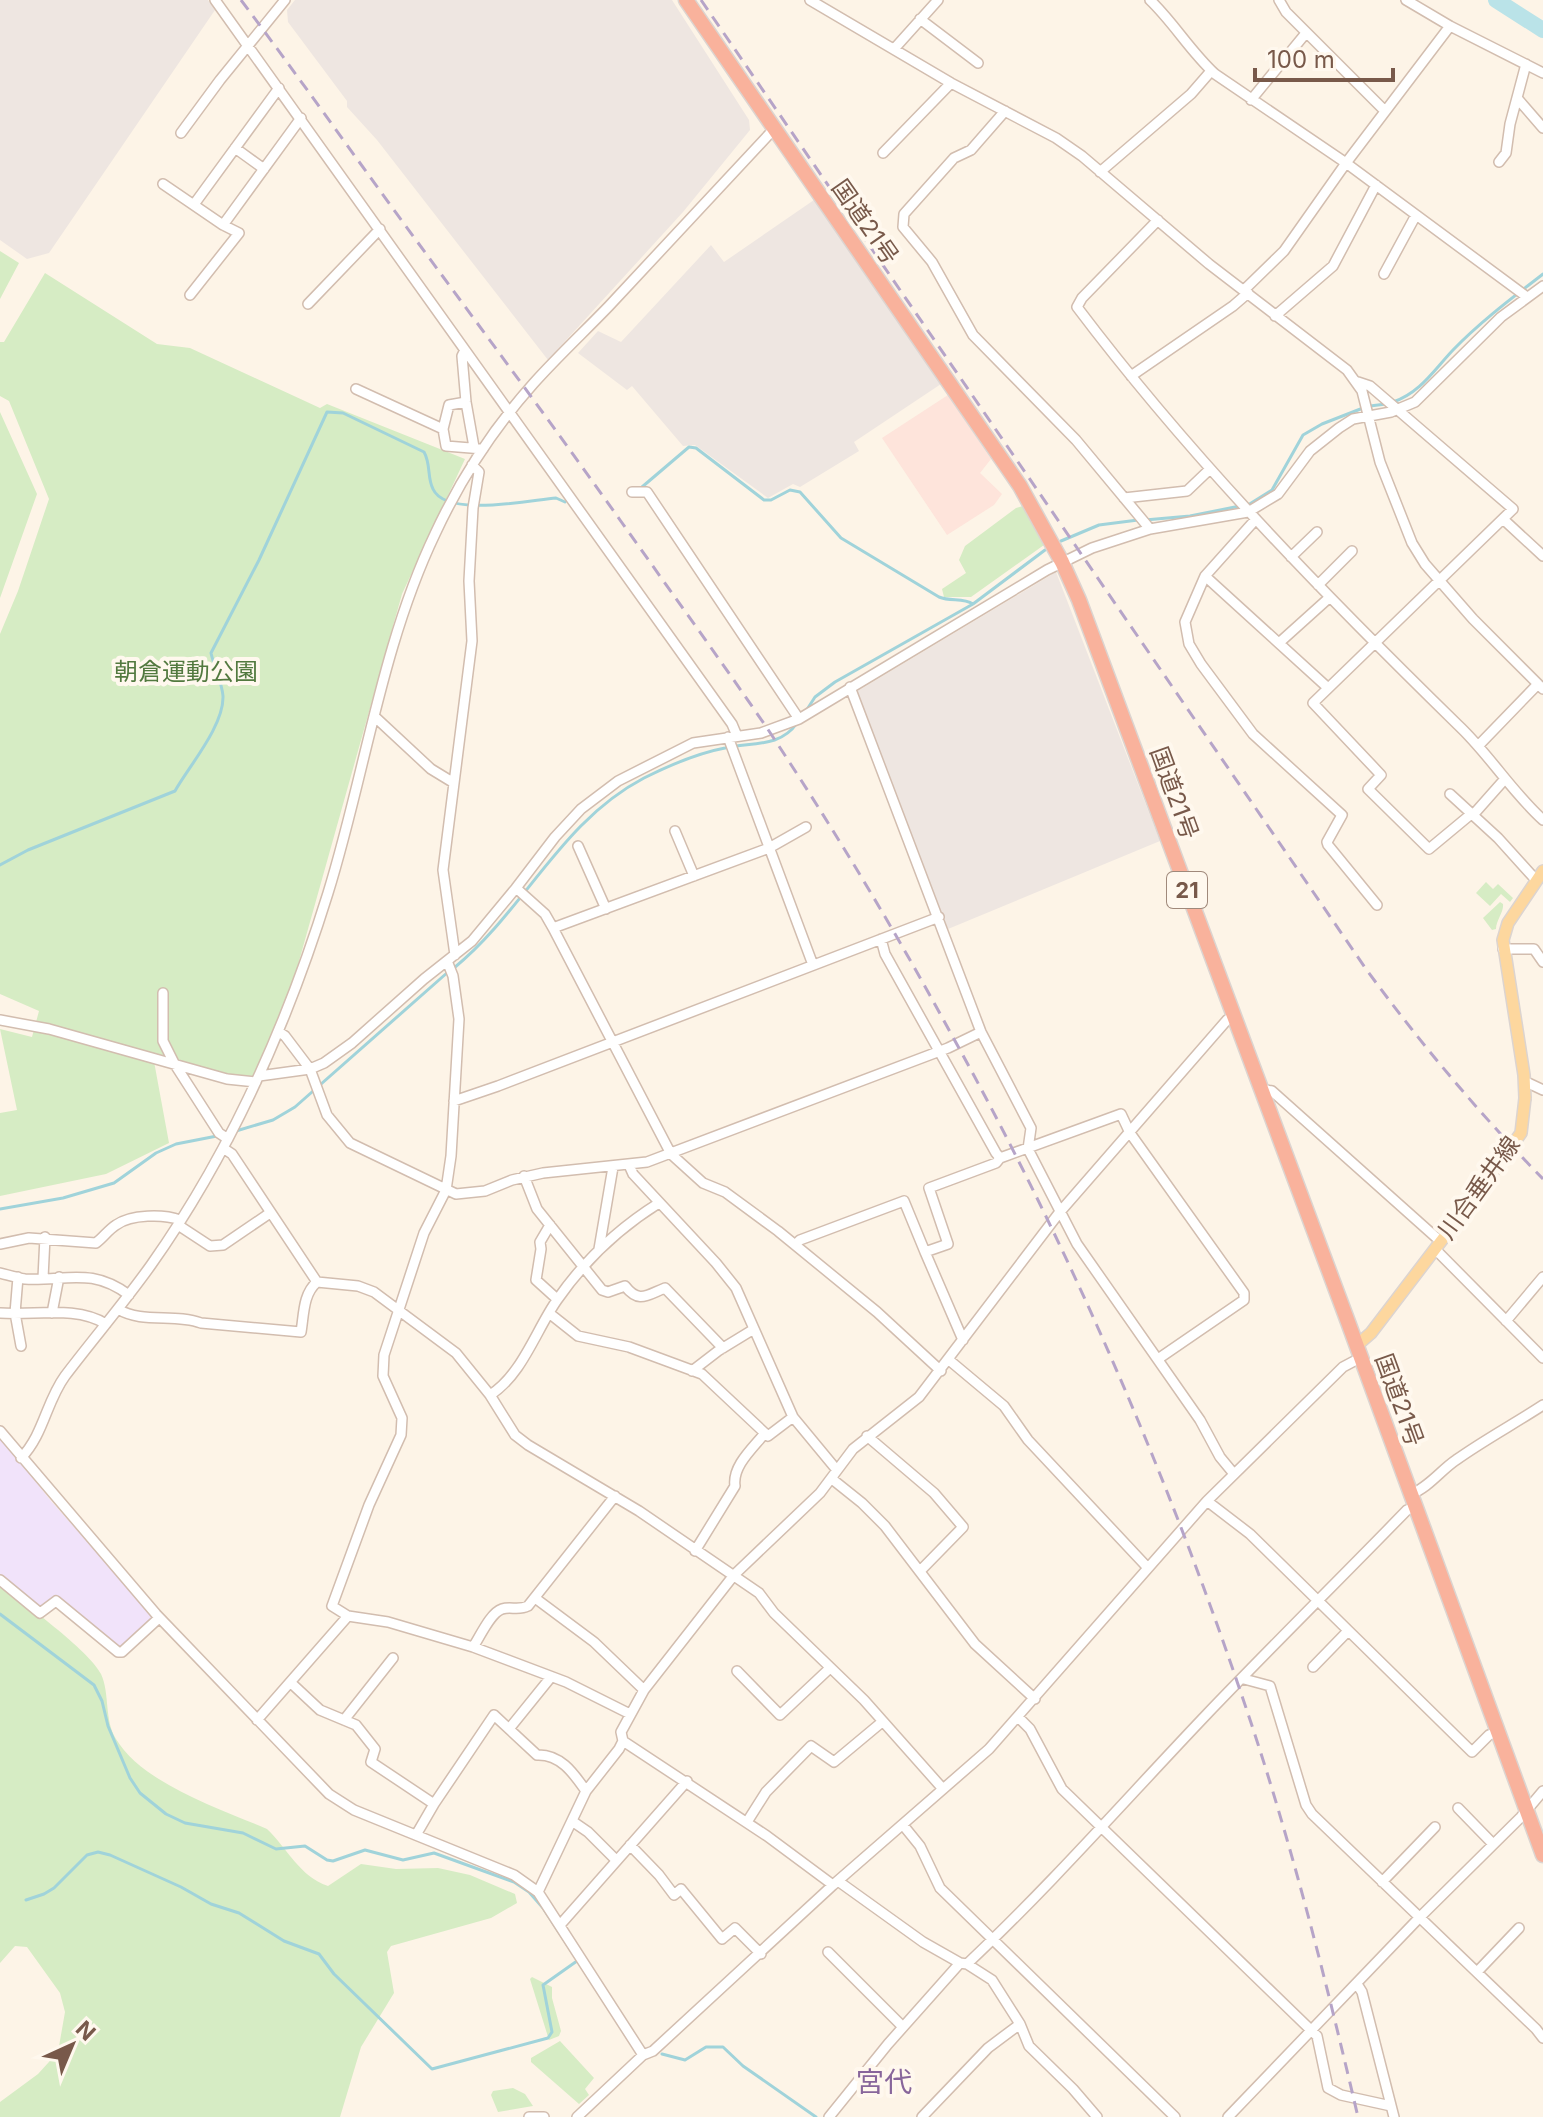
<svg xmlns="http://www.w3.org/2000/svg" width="1543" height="2117" font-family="Inter,'Noto Sans JP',sans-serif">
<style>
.commercial{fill:#fee4db}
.industrial{fill:#eee6e1}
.education{fill:#f1e3fa}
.green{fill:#d6ecc4}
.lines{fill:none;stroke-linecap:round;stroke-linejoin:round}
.stream{stroke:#a0d3da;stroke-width:3}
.river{stroke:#bae3e8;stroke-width:16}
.minor-casing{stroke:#d2bdaf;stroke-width:12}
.major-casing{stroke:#dcd4d0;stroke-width:14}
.highway-casing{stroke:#dcd4d0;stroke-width:17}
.minor{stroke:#fff;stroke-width:9}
.major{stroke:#fdd79e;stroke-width:11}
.highway{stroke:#f9b29c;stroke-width:14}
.rail{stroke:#b6a4c8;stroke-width:3;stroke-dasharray:12 8;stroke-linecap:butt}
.major-bridge-casing{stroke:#dcd4d0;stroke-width:14;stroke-linecap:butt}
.major-bridge{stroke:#fdd79e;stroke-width:11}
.labels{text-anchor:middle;stroke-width:8;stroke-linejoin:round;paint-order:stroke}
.shield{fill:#fff8ee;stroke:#a0897b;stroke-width:2}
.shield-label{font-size:22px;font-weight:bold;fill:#78594a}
.street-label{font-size:24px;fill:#78594a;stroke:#fff8ee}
.park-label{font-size:24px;fill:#52793f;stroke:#fff8ee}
.quarter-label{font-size:28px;fill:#88669b;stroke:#fff8ee}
</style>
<rect width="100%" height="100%" fill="#fdf4e7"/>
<path class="commercial" d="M948,395l43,64 -11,14 22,21 -8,11 -47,30 -65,-97z"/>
<path class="industrial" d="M0,0h208l7,10 -166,243 -22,6 -27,-19z
M295,0h377l77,120 1,10 -67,82 -135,148 -171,-220 -30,-33v-6l-59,-79 -1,-12z
M814,200l127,184 -87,58 5,9 -59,36 -7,-3 -25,14 -73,-53 -12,1 -51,-60 -5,4 -49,-37 20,-22 23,11 90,-97 13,17z
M1056,572l104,269 -212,88 -92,-237z"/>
<path class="education" d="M0,1437l51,64 104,117 -35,33 -64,-53 -16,13 -40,-34z"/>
<path class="green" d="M0,251l19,12 -19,36z
M45,273l112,71 33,4 130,60 7,-4 138,55 -63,135 -108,385 -37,97 -17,4 -87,-24 16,87 -63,31 -106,22v-83l17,-3 -17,-81 32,8 7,-26 -39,-17v-360l18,-43 31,-92 -40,-98 -9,-5v-54h4z
M0,412l37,82 -37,104z
M1023,506l21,39 -73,52h-27l-2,-8 24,-16 -7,-13 6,-14 51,-38z
M1486,882l7,7 5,-5 15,14 -3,4 -9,-8 -11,12 -14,-13z
M1500,902l3,2c1,8 -7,16 -7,25l-4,1 -9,-12z
M0,1584c23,19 89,66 101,90 9,19 3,46 15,65 27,45 105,70 151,90 21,20 32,47 61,57l33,-22 35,5 42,-1 32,7 45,19 2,9 -26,15 -100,28 -4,6 7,41 -33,54 -21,70h-340v-15l38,-28 20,-22 7,-40 -5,-19 -33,-46 -12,-1 -15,17z
M532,1977l20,10v11l9,33 -2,5 -10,4 -19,-61z
M560,2041l34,37 -9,11 4,6 -10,9 -48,-42v-4z
M513,2088l12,6 8,12 -35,6 -7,-17 2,-4z"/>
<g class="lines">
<path class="stream" d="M1393,402c27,-9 41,-32 60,-52 27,-28 59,-52 90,-76
M1370,406l16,-2
M642,487l47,-40 7,1 68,52h7l19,-10 10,2 41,46 98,59c12,5 24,0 34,7
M1248,505l24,-15 31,-55 19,-11 41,-16
M1145,520l45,-4 50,-10
M1061,541l38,-16 39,-5
M806,711l9,-14 20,-15 138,-78 72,-54
M0,865l28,-15 147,-59c14,-25 49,-65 48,-95 -1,-14 -9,-29 -12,-43l48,-93 68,-148 16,1 81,39c7,12 3,26 9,37 13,29 97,11 123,9l9,4
M454,968c71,-58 106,-146 190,-190 24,-12 54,-25 81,-30 26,-6 55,0 72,-25
M236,1131l37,-11 22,-13 153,-135
M0,1209l63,-11 51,-15 42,-30 20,-9 41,-8
M0,1614l94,71 8,16 6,25 22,52 10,15 26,21 19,9 58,10 33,16 29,-3 22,14 6,1 32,-11 38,10 31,-7 80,29 15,10 14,16 90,137
M26,1900l18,-6 10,-6 33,-33 11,-3 12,3 71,32 30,17 28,9 45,28 35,13 15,20 98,95 116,-31 4,-6 -9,-47 34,-24
M662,2054l23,6 21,-13h17l20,19 73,51"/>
<path class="river" d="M1496,0l47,30"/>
<g class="minor-casing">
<path id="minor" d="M215,0l517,724 5,12
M810,0l141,83 105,55 26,18 127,108 138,106 15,21 18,71 32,81 13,21 48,55 70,70
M1150,0c24,23 40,51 65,74l131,89 181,134
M1279,0l7,12 99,99
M1406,0l44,26 93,47
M920,19l58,44
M894,49l44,-49
M1517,98l26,30
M1251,100l55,-67
M1005,111l-34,39 -17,8 -50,56 -1,13 29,35 41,73 103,105 74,89
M181,133l39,-53 65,-80
M235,148l29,21
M883,153l68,-70
M1499,162l7,-9 4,-29 16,-60
M1100,172l91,-78 20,-23
M163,184l60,41
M195,203l84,-115
M1158,220l-76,78 -5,9c114,151 246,286 381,418 31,29 53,66 85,95
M1384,274l32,-59
M1244,290l40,-39 62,-88 104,-137
M190,295l49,-62 -16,-8 78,-107
M308,304l72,-75
M1275,316l58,-50 43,-81
M465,350l-3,6 4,46 8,45
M1131,376l102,-70 15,-13
M1358,382l12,4 143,123 -200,194 68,72 -13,14 61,60 41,-34h3l31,-35
M356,389l87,40 3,17 37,3
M443,429l6,-24 17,-3
M632,492h15l152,227
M1124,498l63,-7 23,-22
M1256,519l-51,57 -20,46 4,22 12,20 52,70 89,81 -15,27 1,3 49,60
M1503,519l40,37
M1291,557l26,-25
M1205,576l122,111
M1318,585l34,-34
M1280,642l50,-45
M850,687l131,345 50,96 -3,21 49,95 123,176 20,37 14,17
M374,716l57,53 23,14
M728,737l85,228
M1479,745l59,-61
M1450,794l48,44 38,42
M675,831l19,45
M578,846l28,63
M553,928l216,-80 37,-21
M881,939l4,15 111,199 4,5 121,-44 9,19 114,160v7l-86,59
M1503,949h31l9,13
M455,955l-12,-85 29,-229 -3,-60 4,-73 6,-36 -7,-7
M447,961l6,15 6,43 -8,137 -5,34 -22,43 -40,122 -1,21 19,42 -1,17 -32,70 -37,101 16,10 40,6 85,25 93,35 64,32
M163,993v48l11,22 45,70 9,6
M0,1020l49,9 178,50 29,3
M279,1032l6,4 25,33 17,46 23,28 106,51 29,-3 27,-11 31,-7 104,-11 301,-114 33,-16
M259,1076l51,-7 14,-6 28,-20 72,-64 48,-38 44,-53
M1524,1081l19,9
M1261,1089l11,2 168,150
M454,1101l44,-15 441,-169
M223,1148l9,6 85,128 41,4 16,6 82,61 34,42 25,40 13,10 111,66 120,82 15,20 90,87 79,89
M629,1165l4,9 83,89 20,25 57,129 43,52
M524,1176l13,33 65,81 6,2 17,-6c14,18 22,9 40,2l58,60
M178,1225l32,21 13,-1 47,-32
M550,1225l-10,17 1,7 -5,31 21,19
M0,1244l29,-6 67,5c8,-6 12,-13 20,-18 15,-11 48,-11 64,-5
M795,1245l5,-5 104,-39 21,51 23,-8 -19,-56 67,-25 4,-5
M599,1249l14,-82
M1435,1249l108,109
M925,1252l38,88
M0,1273c8,2 17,5 25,6 42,2 66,-12 104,16
M18,1277l-3,36 6,33
M43,1278l2,-41
M118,1309c24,15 57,4 83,14l100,9c3,-18 2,-38 16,-50
M0,1313c34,3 75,-8 106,11
M52,1313l7,-36
M549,1313l29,23 51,11 73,27 66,62 25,-19
M1506,1321l37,-44
M949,1360l55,46 24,34 120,128
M692,1371l26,-20 36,-22
M941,1371l-64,-59 -99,-81 -53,-39 -22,-9 -32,-29 -118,-226 -8,-14 -29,-26 39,-51 26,-28 37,-28 75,-38 68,-10 38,-14 248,-149 45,-22 58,-19 98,-17 30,-18 32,-43 29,-23 14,-9 38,-7 24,-10 86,-85 42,-31
M490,1395c32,-20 46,-65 67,-95 27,-39 62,-72 102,-97
M0,1431l156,183 173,180 25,16 160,65 24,17 105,163
M867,1436l67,57 29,34 -43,44
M21,1458c23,-24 25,-56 44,-82 28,-37 59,-73 86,-111 80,-113 136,-240 177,-372 37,-119 53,-246 107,-359 25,-54 58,-105 98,-150 24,-27 51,-52 76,-78 55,-59 110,-118 165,-177
M832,1479l30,24 23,23 90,118 60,55
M1411,1494c17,-6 30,-24 45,-34 28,-20 58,-36 87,-55
M1207,1501l43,33 222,218 17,-17 9,-3
M695,1551l40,-65c-3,-20 18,-38 30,-53
M0,1580l40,33 16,-12 62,51h4l37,-34
M535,1598l59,44 50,48
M473,1647c7,-10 17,-34 29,-38 9,-3 16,2 26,-3l87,-110
M1313,1667l35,-36
M737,1671l43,44 50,-47
M1244,1679l26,7 36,119 6,9 224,215 7,9
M290,1682l30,28 36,15 19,24 -4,13 63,42 -18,31
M1019,1718l11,11 32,60 255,247 11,52 13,7 50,11
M257,1720l91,-104
M344,1720l49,-62
M509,1729l42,-52
M623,1741l144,95 66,49
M434,1804l60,-89 43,40c24,-1 37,19 49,36
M1458,1808l35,36
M572,1821l16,11 28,28
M747,1822l19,-30 45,-46 23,16 48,-40
M903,1825l17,21 20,42 235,229
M630,1845l29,30 15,20 7,-6 41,50 13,-11 26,26
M838,1881l85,61 37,21
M1382,1882l53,-55
M538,1892l48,-101 33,-42 4,-8 -2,-9 23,-42 90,-115 86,-82 33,-44 66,-52 140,-184 168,-193 7,-4
M560,1925l127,-144
M828,1952l75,75
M967,1964l25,16 28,44 9,22 44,43 24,28
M1477,1972l42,-44
M1357,1984l5,8 32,125
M529,2117h15
M577,2117l66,-62 10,-4 180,-166 156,-136 218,-248 136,-134 17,-9
M829,2117l59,-73 72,-81 7,1c84,-79 160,-166 240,-250 66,-69 134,-136 200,-204l8,-3
M922,2117l66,-69 32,-24
M1228,2117l191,-199 102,-101 22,-26"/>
</g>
<g class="major-casing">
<path id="major" d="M1525,1098l-1,-23 -21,-135 5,-17 35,-52
M1356,1346l15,-13 106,-139"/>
</g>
<g class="highway-casing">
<path id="highway" d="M686,0l334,486 42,76 17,38 269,722 195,533"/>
</g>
<use href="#minor" class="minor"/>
<use href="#major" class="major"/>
<use href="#highway" class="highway"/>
<path class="rail" d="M241,0c51,68 100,137 150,206 77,105 154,208 229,314 49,69 99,138 147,208 65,98 126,199 182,302 118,212 215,436 293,666 47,137 83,280 116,421
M701,0l665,969c54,74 113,144 177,210"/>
<g class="major-bridge-casing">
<path id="major-bridge" d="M1477,1194l44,-61 4,-35"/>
</g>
<use href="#major-bridge" class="major-bridge"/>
</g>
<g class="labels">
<rect class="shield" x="1167" y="872" width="40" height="36" rx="6"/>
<g class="shield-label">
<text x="1187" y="898">21</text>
</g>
<g class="street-label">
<text transform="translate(865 222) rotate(55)" y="8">国道21号</text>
<text transform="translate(1174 793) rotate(70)" y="8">国道21号</text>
<text transform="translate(1479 1188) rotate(-54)" y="8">川合垂井線</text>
<text transform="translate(1399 1400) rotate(70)" y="8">国道21号</text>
</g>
<g class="park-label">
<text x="186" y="680">朝倉運動公園</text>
</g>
<g class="quarter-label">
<text x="884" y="2092">宮代</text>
</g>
</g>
<g transform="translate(72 2045) rotate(44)" stroke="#fff8ee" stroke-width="6" paint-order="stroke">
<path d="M0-6L14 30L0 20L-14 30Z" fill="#78594a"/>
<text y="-12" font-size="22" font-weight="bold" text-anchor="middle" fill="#78594a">N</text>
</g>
<path d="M1255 68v12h138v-12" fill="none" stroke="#78594a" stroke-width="4"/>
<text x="1267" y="68" font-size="24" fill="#78594a" stroke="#fff8ee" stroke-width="6" paint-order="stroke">100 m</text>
</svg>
